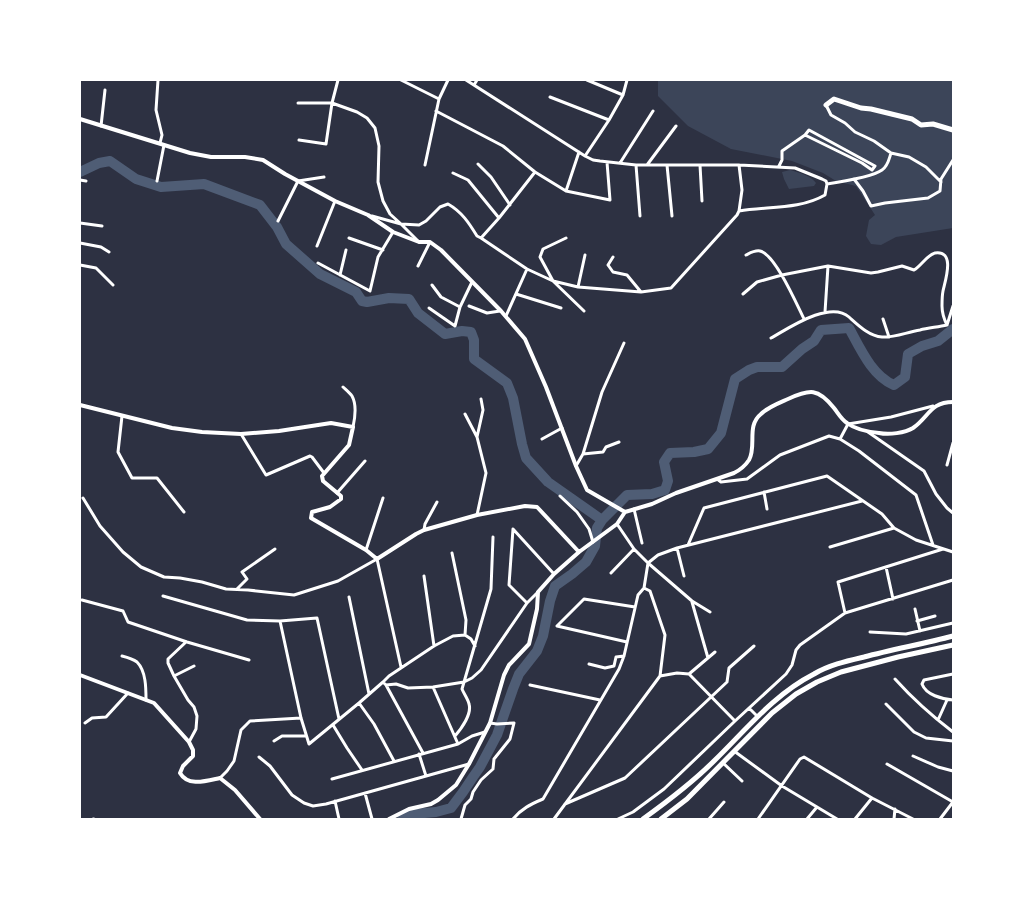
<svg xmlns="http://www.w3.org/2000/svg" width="1033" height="899" font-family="Cabin,sans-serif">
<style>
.green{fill:#3c4559}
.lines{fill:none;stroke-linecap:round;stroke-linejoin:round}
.river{stroke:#4f5d75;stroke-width:10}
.minor{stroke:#fff;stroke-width:3}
.tertiary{stroke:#fff;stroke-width:4}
.trunk{stroke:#fff;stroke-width:5}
</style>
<rect width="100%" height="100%" fill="#2d3142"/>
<path class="green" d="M658,80h295v148l-57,9 -15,8 -10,-1 -5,-8 3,-16 6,-5 -19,-29 -20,-5 -13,-8 -31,-12 -61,-12 -43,-23 -30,-30z
M790,170c10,3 20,5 26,13l-2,3 -25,3 -5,-10 -2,-7z"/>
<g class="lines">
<path class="river" d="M80,172l19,-9 11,-2 26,18 25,8 43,-3 56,21 17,22 9,17 34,30 36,18 6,9 5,1 22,-4 20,1 9,14 27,21 17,-3 9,1 3,8v19l33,24 6,15 9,46 4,14 22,24 54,38
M402,819l11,-5 23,-2 15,-4 12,-16 10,-15 7,-10 17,-32 16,-46 6,-15 18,-23 6,-15 7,-35 5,-15 17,-12 14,-12 9,-16 2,-18 5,-8 25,-25 25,-1 13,-4 3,-9 -4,-19 6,-9 24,-1 14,-3 13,-16 14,-54 14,-9 8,-3h25l20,-18 12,-8 7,-11 28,-2c11,20 23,48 45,57l11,-8 3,-23 14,-8 16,-5 15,-12"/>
<path class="minor" d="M158,80l-2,30 6,25 -2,8
M401,80l38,19
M466,80l119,76 8,4 7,1 36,4h103l56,3 27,11 4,2 1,3
M587,80l36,15
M474,85l3,-5
M550,97l59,23
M298,103h34l25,9 10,6 8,10 4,18 -1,36 5,19 7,13 11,10 18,18
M826,105l5,10 14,8 10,9 19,9 17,12 18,4 17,10 15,15
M436,111l67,35 32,26 31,19 44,9 -3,-38
M101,126l4,-36
M299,140l27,4 6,-41 6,-23
M585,156l24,-36 14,-25 4,-15
M620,163l33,-52
M478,164l13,13 19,28
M425,165l14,-66 9,-19
M636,165l4,51
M647,165l29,-39
M667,165l5,51
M700,165l2,36
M779,166l3,-6v-9l23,-16 4,-5 66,36 -3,4 -10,-7 -57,-28
M453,173l15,7 31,38
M854,179l9,12 8,15 14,-3 43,-5 12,-7 1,-12 12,-19
M80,180l6,1
M157,181l7,-36
M827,184c13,-2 45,-7 55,-14 6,-4 7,-11 9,-17
M566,191l13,-39
M739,211l3,-21 -3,-25
M372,216l29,8 18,1 7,-4 14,-14 8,-3c14,8 21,19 29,32l4,2 46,31 26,12 25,6 63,5 30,-4 66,-73 2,-4c28,-5 60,-1 86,-16l2,-11
M278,221l20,-40 26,-4
M80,223l22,3
M349,238l34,12
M481,238l18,-20 36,-46
M566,238l-23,11 -3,8 13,24 31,30
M80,243l21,4 8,5
M317,246l18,-45
M746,255c4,-2 9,-5 14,-4 15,3 37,54 44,68
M613,257l-5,8 5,7 14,3 14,17
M318,263l52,28 8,-34 15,-25
M80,265l16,3 17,17
M418,266l12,-24
M340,275l6,-25
M432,285l9,12 19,10
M578,287l7,-32
M516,294l45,14
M743,294l14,-12 25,-7 46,-9 43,7 7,-1 24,-6 12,4c7,-4 13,-15 21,-17 21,-3 10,28 8,38 -1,5 -1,10 -1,15 0,7 2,13 5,19
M469,306l18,7 13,-2
M429,308l26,18 5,-19 12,-25
M825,312l3,-46
M506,316l21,-47
M883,319l6,18
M947,325l6,-19
M771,338c18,-10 59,-38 78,-21 9,8 20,19 33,20 12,1 25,-5 38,-7 8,-2 18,-3 27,-5
M343,387c2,2 7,6 9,9 5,9 3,22 1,31
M465,414l12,23
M122,416l-4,36 14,26h25l27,34
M868,432l56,39 12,23 11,14 6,5
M241,434l25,41 44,-19 2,1 12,16
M542,439l20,-11
M840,439l8,-15 43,-7 42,-11
M583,454l20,-2 3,-5 13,-5
M947,465l6,-22
M576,466l7,-12 19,-62 22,-49
M717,479l4,3 26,-3 33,-24 49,-19 11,3 19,12 57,44 17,50
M764,492l3,17
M337,493l28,-32
M560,496l17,16 12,17 4,13
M83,498l17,28 23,26 18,15 23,10 16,1 22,4 24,7 22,1 46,5 44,-14 39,-22 24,108
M634,509l8,34
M477,515l9,-42 -9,-36 6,-27 -2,-11
M617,524l17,25 14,14 44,38 18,11
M513,529l-4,56 18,18
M513,529l41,45
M424,530l1,-6 12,-22
M688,545l16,-37 123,-32 55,38 12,14 22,12 37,12
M830,547l64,-19
M677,548l7,28
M366,550l17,-52
M452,553l14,67 -1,15
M886,567l7,32
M611,573l23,-24
M424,576l10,70
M644,588l4,-25 10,-8 19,-7 185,-47
M644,588l6,3 15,44 -5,41
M237,589l10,-10 -5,-7 33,-23
M163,596l84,24 33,1 37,-3 22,101
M349,597l20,97
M82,600l41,11 5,11 59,20 62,18
M692,602l16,56
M915,609l5,22
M845,613l-7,-31 105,-33
M280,621l21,97 8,26 50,-41 24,-21 6,-6 45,-30 19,-10 12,-1 6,4 4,7
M917,621l18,-5
M557,626l27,-27 51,8
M557,626l70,16
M870,632l36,2 47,-11
M186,642l-18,17v4l6,13 14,24 6,7 3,9 -1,13 -7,13
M122,656c4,1 11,3 15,6 9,9 9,26 9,38
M589,664l16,4 9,-2 2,-9 8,-1
M689,674l46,47
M689,674l26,-22
M953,674l-29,6 -2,4c4,11 20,15 31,16
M174,676l20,-10
M895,679c18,20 37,37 58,53
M383,682l3,3 10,-1 12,4 25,-1 31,-5 8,-4 9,-8 46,-67 11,-11
M386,685l37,68
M530,685l70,15
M433,687l25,57
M359,703l15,21 20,37
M886,704l28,28 12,6 27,3
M749,708l8,8
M938,720l9,-20
M85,723l7,-5 14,-1 22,-24
M333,725l14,23 15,22
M455,736c6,-7 17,-22 14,-32 -1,-5 -5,-10 -7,-15l29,-100 2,-52
M274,741l8,-5h24
M734,751l48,35 55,33
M419,754l7,22
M913,756l25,11 15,4
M259,757l11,9 22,29 12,8 9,3 13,-2 143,-40
M723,763l19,18
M887,764l66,38
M220,778l7,-7 7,-10 7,-31 9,-9 51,-3
M332,779l126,-35 14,-8 13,-4
M365,793l7,26
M335,801l4,18
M565,804l60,-26 102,-96 2,-14 25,-22
M93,819h1
M461,819l4,-14 6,-6 2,-7 8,-12 12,-11 1,-10 16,-20 4,-16 -17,1 -7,-1
M513,819c8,-10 18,-15 30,-20l76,-130 5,-13 14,-61 6,-7
M554,819l106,-143 17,-3 12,1
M618,819l15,-7 31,-23 71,-68 51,-47 6,-9 4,-15 4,-5 45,-32 108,-33
M709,819l15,-17
M758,819l42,-60 4,-2 68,41 41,21
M807,819l10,-12
M855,819l17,-21
M894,819l1,-10
M940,819l13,-17"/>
<path class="tertiary" d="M80,119l110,34 21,4h34l18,3 22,14 50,27 33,14 25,17 26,10h11l11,8 60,61 24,28 21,48 30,79 11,24 38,22
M80,405l92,23 30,4 39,2 38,-3 52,-8 22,4 -4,18 -27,31 1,5 18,15v3l-11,8 -18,5 -1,6 55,32 11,9 39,-25 8,-4 53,-15 48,-9 12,1 42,45
M80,675l74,28 35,39 4,8v6l-10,10 -3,7c8,14 26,8 40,5l15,12 25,29
M389,819l20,-10 22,-5 7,-4 18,-15 13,-21 21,-41 14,-48 5,-10 20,-21 8,-35 1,-17 16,-18 25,-22 38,-28 8,-12 27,-8 24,-11 58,-20c6,-3 11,-7 15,-13 8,-14 -3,-34 12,-46 7,-7 18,-11 27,-15 22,-10 30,-11 46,9 4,5 7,11 13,15 8,6 22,9 32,10 10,2 26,0 34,-5 16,-11 17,-26 40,-26"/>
<path class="trunk" d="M826,105l8,-6 27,9 10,1 41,10 9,6 12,-1 20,6
M643,819c25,-18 49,-36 71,-58 32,-31 59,-66 100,-87 15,-9 33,-13 50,-17 30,-8 59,-13 89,-21
M661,819l26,-20 85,-86 24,-19 21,-12 24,-10 57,-15 55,-12"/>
</g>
<rect width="1033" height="899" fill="none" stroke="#ffffff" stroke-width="162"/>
</svg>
